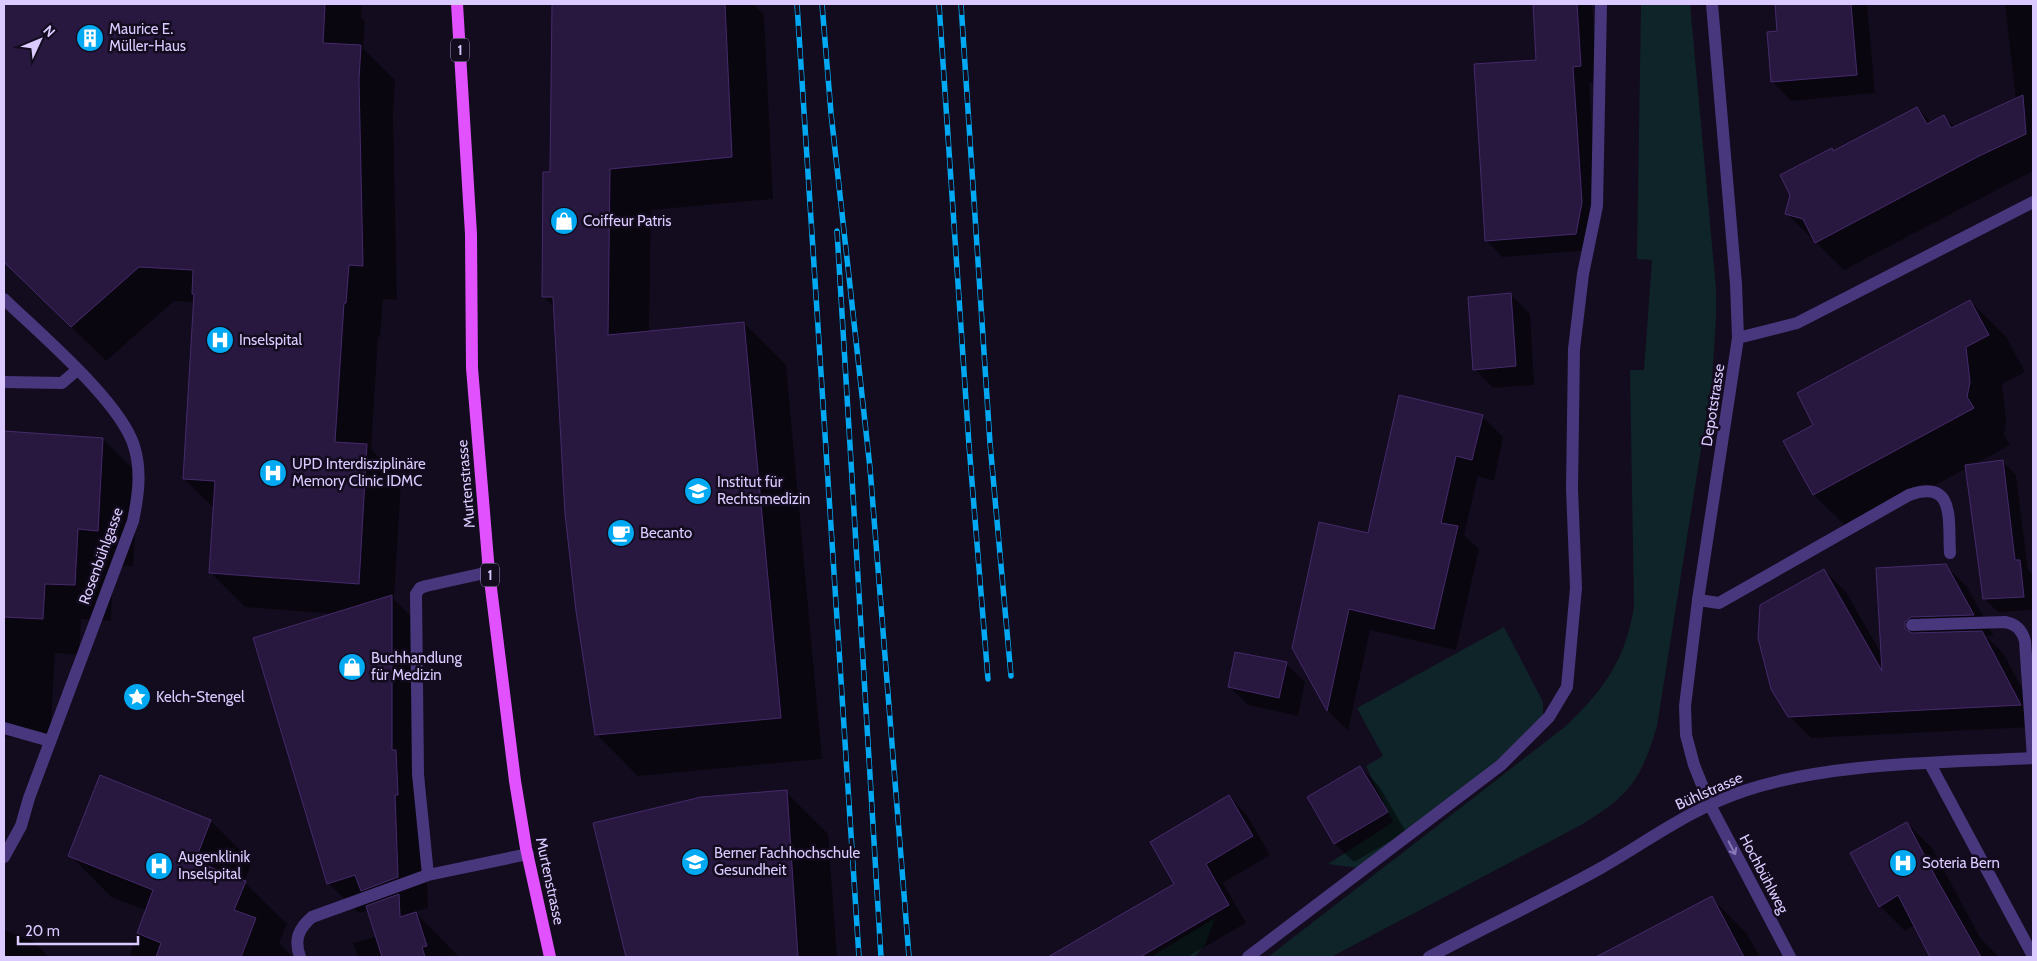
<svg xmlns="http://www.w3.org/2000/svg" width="2037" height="961" font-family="Cabin,sans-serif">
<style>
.green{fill:#0f2428}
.shadow{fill:#0007}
.building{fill:#28183f;stroke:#452a6b}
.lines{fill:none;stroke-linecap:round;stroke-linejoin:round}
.lane{stroke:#48377d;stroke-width:12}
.street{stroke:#48377d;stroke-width:12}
.primary{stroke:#e151fe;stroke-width:12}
.rail-casing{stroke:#01a9f3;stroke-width:5.5}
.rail{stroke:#130c1e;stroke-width:4;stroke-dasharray:11;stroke-linecap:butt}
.oneway{stroke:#8a79b8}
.labels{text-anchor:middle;stroke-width:5;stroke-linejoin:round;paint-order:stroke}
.shield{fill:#130c1e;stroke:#9f91bc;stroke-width:1}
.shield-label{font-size:14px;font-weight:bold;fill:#dbcaff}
.poi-label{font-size:15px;fill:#dbcaff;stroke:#130c1e;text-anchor:start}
.street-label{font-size:15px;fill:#dbcaff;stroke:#130c1e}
</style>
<rect width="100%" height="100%" fill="#130c1e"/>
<path class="green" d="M1641,4h49l26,285v29l-4,62 -55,346c-16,54 -28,70 -76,99l-250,132h-63l298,-231c38,-37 59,-65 68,-119l-4,-237h14l8,-110 -15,-1z
M1504,627l39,75v19l-43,43 -135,105 -37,-5 65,-42 -27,-56 17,-10 -26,-48z
M1215,918l-10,27 -11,12h-43z"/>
<path class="shadow" d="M4,4h358l-1,13 4,4 -2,27 32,32 -2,35 4,185 -14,-1 -3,38h-2l-7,112 30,31 -7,119 28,28v151l4,4 2,43h-3l3,83 -13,4 44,45h-101l-5,-14 24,-7 -9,-26 -9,3 -31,-30 7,-269 -90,-7 -35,-35 5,-63 -31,-30 11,-177 -21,-1 -68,60 -102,-100z
M553,4h200l11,11 9,184 -122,11 -2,122 95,-9 42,42 36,394 -184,17 -42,-42 -26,-188 -12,-161 -3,-77 -12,-12 8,-123z
M1534,4h58l5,78 -8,1 9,136 -6,31 -90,7 -16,-17 52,-179z
M1776,4h91l8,89 -84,8 -18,-19 6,-50z
M2005,4h28v167l-189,99 -57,-56 45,-65 3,3 82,-44 15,15 12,-6 11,10 61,-27z
M1511,295l19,19 4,71 -41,3 -18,-19z
M1970,301l37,37 18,34 -23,12 4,36 -2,15 6,10 -37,20 30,-3 13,13 12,95 5,5v35l-35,2 -14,-14 -17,-130 -116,63 -37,-36 -29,-54 30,-16z
M1482,416l21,21 -9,44 -16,-5 -14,59 15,14 -23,101 -86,-20 -22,101 -20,-20 -34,-63 75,-113z
M4,433l99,6 36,36 -6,91 -20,-1 -2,56 -30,-2 -2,36 -24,-2 -5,87 -46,-3z
M1946,566l21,21 27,49h-8l18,18 29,56v17l-222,11 -22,-22 35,-146 22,22 37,65 -5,-88z
M1286,664l19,18 -7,34 -50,-11 -19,-19z
M1360,767l19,19 27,46 -52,30 -19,-18 -27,-47z
M101,777l110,44 41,41 -8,20 43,42 -8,19 14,14h-164l18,-46 -36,-14 -41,-42z
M786,792l42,42 9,123h-209l-33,-133z
M1229,797l18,18 23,40 -47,28 23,40 -59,34h-108l-7,-12 104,-61z
M1907,823l25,25 49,91 18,18h-67l-17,-32 -10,6 -25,-25z
M1712,898l35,36 13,23h-160z
M4,930l29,11 16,16h-45z"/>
<path class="building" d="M4,4h321l-2,39 38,2 -2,35 4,186 -14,-1 -3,38h-2l-9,139 32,2 -8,140 -150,-11 6,-92 -32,-2 11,-185h-2l1,-24 -54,-3 -68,60 -67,-65z
M552,4h173l7,153 -122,12 -2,166 136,-13 37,396 -186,17 -19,-124 -11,-97 -12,-217h-11l1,-125h7z
M1533,4h44l4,62 -8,1 9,135 -6,32 -91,7 -11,-177 62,-4z
M1775,4h76l6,71 -86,7 -4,-50 10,-1z
M2023,95l3,39 -47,22 -164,87 -12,-24 -18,-5 5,-19 -10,-20 52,-27 1,3 84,-44 10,17 17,-9 7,13z
M1511,293l5,73 -43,4 -5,-73z
M1970,300l19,35 -23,12 4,35 -3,15 7,11 -161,87 -30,-54 30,-16 -16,-32z
M1399,395l84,20 -11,45 -16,-4 -15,67 17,3 -24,103 -85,-20 -22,102 -35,-63 27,-126 49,11z
M4,431l99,7 -5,93 -20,-2 -3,56 -30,-1 -2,35 -39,-2z
M2003,460l12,100h5l4,37 -41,2 -18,-134z
M1946,564l28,51 -63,2 -6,5v7l7,4 70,-2 39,74 -233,12 -17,-28 -13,-51 2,-33 64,-36 58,102 -6,-103z
M392,595v155h4l2,45h-3l3,82 -37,14 -6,-16 -28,9 -74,-246z
M1235,652l52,10 -8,36 -51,-11z
M1360,766l28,46 -54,32 -27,-47z
M100,775l111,45 -16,41 51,20 -12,29 22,8 -15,39h-85l5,-14 -24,-10 16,-43 -85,-34z
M787,790l11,167h-172l-33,-134 108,-26z
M1229,795l24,41 -47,28 23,41 -89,52h-92l126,-73 -24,-42z
M1907,822l28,54 46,81h-51l-32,-62 -19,12 -29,-54z
M399,894l1,23 16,-5 11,34 -5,1 3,10h-43l-16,-51z
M1712,896l32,61h-148z"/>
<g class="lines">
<path class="lane" d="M4,382l58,1 15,-13
M1698,600l21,3 190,-108c47,-17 39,26 41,58
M1912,625l93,-3c11,2 17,8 20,19l8,117
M4,728l46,13
M1930,764l103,192
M428,875l-10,-101 -2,-180 4,-6 6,-2 63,-14
M300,957c-6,-17 -2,-28 12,-40l116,-42 100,-21
M1248,957l253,-192 48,-48 18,-30 9,-99 -4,-99 2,-140 9,-75 14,-68 4,-202"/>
<path class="street" d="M1712,4l24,280 2,54 -40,262 -13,106 1,29 8,30 16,40 80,152
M4,299c35,34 116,102 130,147 8,25 4,51 -1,75l-104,277 -8,28 -17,31
M1738,338l59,-15 236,-121
M1429,957c57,-30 116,-58 172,-89 47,-27 91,-60 143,-77 85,-29 199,-28 289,-33"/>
<path class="primary" d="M457,4l14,230 1,134 17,204 26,209 11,67 24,109"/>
<g class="rail-casing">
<path id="rail" d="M797,4l62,953
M822,4l9,109 39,355 39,489
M939,4l30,441 19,234
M961,4l29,439 21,233
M837,231l44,726"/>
</g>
<use href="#rail" class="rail"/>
</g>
<defs><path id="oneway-shaft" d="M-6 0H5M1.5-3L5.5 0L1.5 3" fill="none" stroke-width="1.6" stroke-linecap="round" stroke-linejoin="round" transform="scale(1.25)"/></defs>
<use class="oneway" href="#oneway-shaft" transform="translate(1732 848) rotate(62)"/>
<defs>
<g id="building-disc" transform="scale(1.4375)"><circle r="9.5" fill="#01a9f3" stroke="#130c1e"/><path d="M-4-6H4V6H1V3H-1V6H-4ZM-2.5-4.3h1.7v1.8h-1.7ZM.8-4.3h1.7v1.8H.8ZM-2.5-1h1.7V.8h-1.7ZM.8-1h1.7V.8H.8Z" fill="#fff"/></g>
<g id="shop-disc" transform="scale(1.4375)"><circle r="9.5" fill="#01a9f3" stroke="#130c1e"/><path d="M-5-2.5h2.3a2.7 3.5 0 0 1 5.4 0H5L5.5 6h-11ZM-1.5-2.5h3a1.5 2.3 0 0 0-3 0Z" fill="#fff"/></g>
<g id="hospital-disc" transform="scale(1.4375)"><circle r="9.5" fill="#01a9f3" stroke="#130c1e"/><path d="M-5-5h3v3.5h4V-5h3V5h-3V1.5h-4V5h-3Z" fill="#fff"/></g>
<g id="university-disc" transform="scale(1.4375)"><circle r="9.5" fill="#01a9f3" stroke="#130c1e"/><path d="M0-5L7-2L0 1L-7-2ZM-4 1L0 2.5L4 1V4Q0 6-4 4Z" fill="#fff"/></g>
<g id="cafe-disc" transform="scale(1.4375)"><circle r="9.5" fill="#01a9f3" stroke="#130c1e"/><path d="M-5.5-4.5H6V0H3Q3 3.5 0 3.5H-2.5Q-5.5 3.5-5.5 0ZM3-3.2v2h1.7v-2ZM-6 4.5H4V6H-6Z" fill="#fff"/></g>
<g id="sight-disc" transform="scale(1.4375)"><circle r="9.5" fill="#01a9f3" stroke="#130c1e"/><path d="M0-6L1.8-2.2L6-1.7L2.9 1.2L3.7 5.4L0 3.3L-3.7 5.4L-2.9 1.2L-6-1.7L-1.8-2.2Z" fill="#fff"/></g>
</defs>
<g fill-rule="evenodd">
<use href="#building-disc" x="90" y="38"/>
<use href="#shop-disc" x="564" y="221"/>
<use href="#hospital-disc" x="220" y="340"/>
<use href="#hospital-disc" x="273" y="473"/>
<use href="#university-disc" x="698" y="491"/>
<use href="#cafe-disc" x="621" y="533"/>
<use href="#shop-disc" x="352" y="667"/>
<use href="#sight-disc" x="137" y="697"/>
<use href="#university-disc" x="695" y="862"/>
<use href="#hospital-disc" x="1903" y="863"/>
<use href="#hospital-disc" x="159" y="866"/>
</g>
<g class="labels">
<g class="shield">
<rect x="451" y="38.5" width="18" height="23" rx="4"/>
<rect x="481" y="563.5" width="18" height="23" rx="4"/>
</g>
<g class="shield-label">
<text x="460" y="55">1</text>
<text x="490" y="580">1</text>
</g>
<g class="poi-label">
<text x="109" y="34">Maurice E.<tspan x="109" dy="17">Müller-Haus</tspan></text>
<text x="583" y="226">Coiffeur Patris</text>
<text x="239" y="345">Inselspital</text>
<text x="292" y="469">UPD Interdisziplinäre<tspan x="292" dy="17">Memory Clinic IDMC</tspan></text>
<text x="717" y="487">Institut für<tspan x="717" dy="17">Rechtsmedizin</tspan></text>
<text x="640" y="538">Becanto</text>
<text x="371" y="663">Buchhandlung<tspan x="371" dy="17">für Medizin</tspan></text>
<text x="156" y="702">Kelch-Stengel</text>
<text x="714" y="858">Berner Fachhochschule<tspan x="714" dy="17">Gesundheit</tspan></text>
<text x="178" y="862">Augenklinik<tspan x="178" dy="17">Inselspital</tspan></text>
<text x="1922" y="868">Soteria Bern</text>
</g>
<g class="street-label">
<text transform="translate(1713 405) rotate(-81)" y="5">Depotstrasse</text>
<text transform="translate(466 484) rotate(-95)" y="5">Murtenstrasse</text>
<text transform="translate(101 556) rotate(-70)" y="5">Rosenbühlgasse</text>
<text transform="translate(1709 791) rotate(-24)" y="5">Bühlstrasse</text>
<text transform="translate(1764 874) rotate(62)" y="5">Hochbühlweg</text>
<text transform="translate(550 881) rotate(78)" y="5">Murtenstrasse</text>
</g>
</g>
<rect width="2037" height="961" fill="none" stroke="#dbcaff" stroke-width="10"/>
<g transform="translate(40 40) rotate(46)" stroke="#130c1e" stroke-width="4" paint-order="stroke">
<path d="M0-4L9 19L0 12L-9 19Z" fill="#dbcaff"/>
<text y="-8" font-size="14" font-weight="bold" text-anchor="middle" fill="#dbcaff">N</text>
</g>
<path d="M18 936v8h120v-8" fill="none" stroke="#dbcaff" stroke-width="2.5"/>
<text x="25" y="936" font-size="15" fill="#dbcaff" stroke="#130c1e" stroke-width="4" paint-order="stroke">20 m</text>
</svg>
